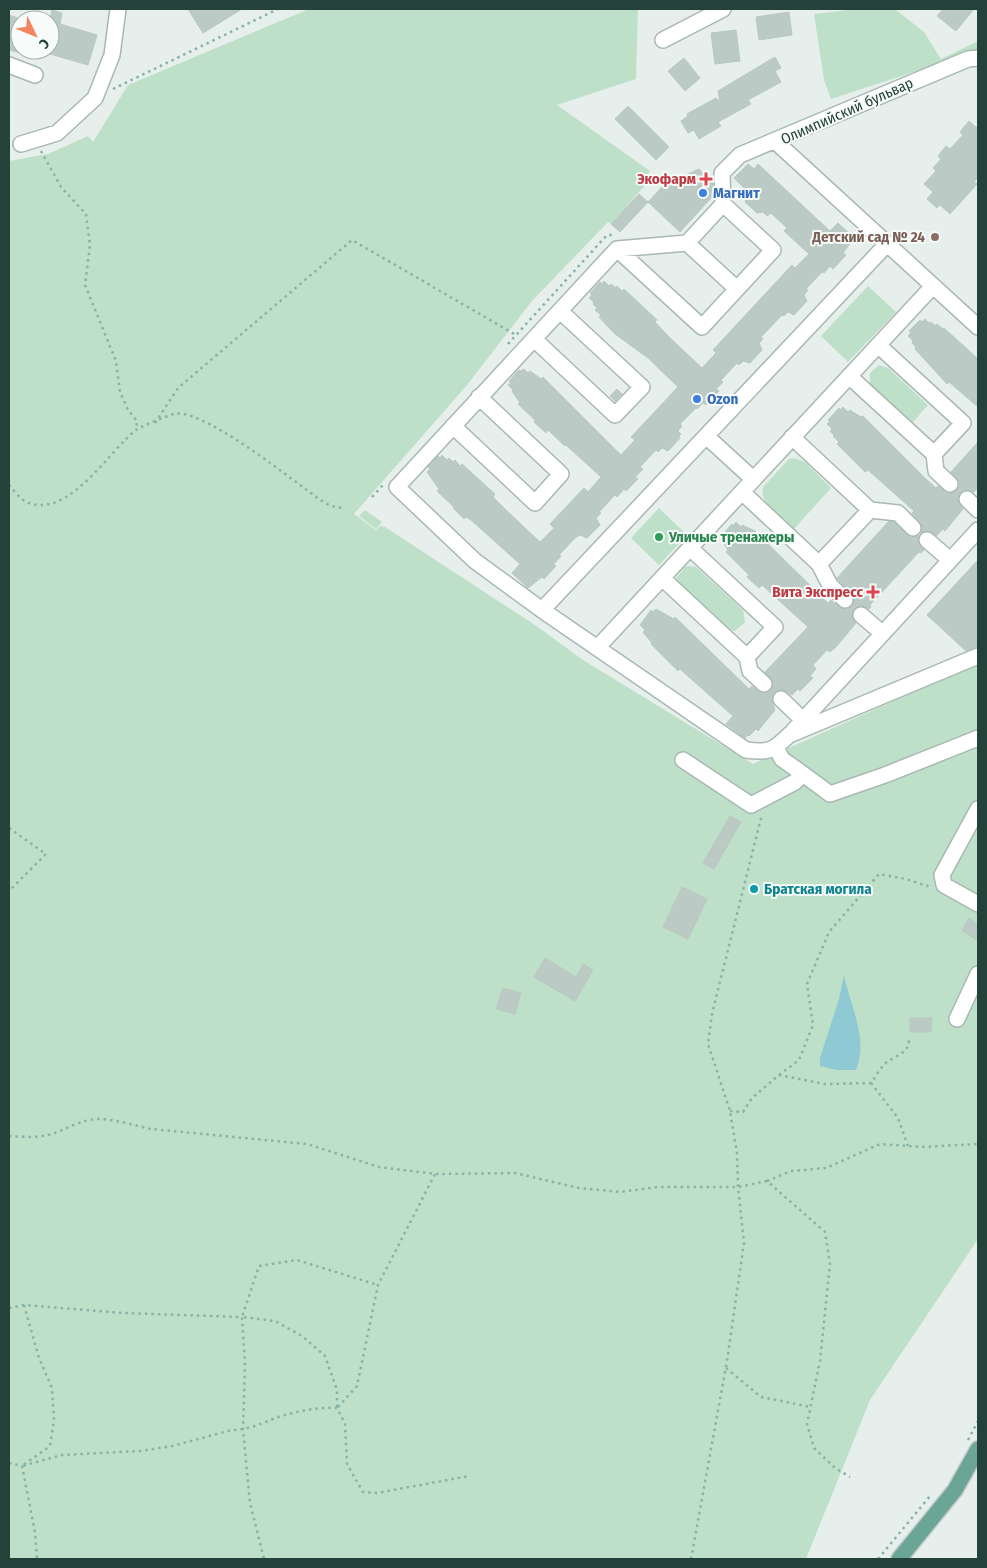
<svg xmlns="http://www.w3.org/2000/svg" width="987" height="1568" font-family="'Fira Sans Condensed',sans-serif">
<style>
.green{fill:#bfe0c8}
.water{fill:#8ec9d4}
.building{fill:#bbcac4;stroke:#b8c9c2}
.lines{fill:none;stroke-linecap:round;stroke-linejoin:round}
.minor-casing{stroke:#a8b8b2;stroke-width:18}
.major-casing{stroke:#c2cac8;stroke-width:18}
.path{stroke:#86b3a5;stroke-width:2.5;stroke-dasharray:2.5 4;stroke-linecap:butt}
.minor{stroke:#fff;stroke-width:15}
.major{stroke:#6aa596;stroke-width:15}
.health-dot{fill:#e0444e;stroke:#f7fbf9;stroke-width:2}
.shop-dot{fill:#3f7fe0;stroke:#f7fbf9;stroke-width:2}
.education-dot{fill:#8d6e63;stroke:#f7fbf9;stroke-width:2}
.leisure-dot{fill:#2e9e5b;stroke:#f7fbf9;stroke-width:2}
.culture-dot{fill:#0f9aa8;stroke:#f7fbf9;stroke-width:2}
.labels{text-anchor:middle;stroke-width:4;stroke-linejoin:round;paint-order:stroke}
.street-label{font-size:15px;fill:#24423a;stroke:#f7fbf9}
.health-label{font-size:15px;font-weight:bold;fill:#be3a42;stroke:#f7fbf9;text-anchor:end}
.shop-label{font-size:15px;font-weight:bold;fill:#366cbe;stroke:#f7fbf9;text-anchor:start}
.education-label{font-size:15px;font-weight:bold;fill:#785e54;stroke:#f7fbf9;text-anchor:end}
.leisure-label{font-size:15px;font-weight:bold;fill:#27864d;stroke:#f7fbf9;text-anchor:start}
.culture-label{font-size:15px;font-weight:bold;fill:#0d838f;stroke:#f7fbf9;text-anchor:start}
</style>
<rect width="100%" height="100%" fill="#e6efeb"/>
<path class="green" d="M309,9h329l-2,70 -79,26 93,66 -6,9 3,3 -36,41 -3,-2 -76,79 -65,84 -113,129 22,16 4,-4 5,1 150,98 48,35 170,104 225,-101v576l-108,161 -64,159h-797v-1398l39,-7 40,-18 5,6 35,-57z
M857,9h38l29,23 17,27 37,-18v10l-147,48 -7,-19 -10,-66z
M868,286l28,26 -48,50 -27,-26z
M879,365l9,3 40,37 -16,18 -42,-39v-11z
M794,458l11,4 26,26 -37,41c-12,-11 -35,-24 -31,-42l26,-28z
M659,508l28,27 -28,30 -28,-27z
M365,510l17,12 -6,7 -17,-13z
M689,566l7,1 47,43 2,12 -10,9 -10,-3 -47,-45 -2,-5 9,-11z"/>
<path class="water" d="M844,975c6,31 25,63 12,95h-19l-17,-4v-8l19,-59z"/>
<path class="building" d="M188,9h54l-39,24z
M943,9h31l-18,22 -19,-15z
M52,10l10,3 -2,11 37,11 -9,30 -38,-11v-35z
M789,12l3,23 -33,5 -3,-23z
M9,15l11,4v34l-11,-3z
M736,30l4,31 -25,3 -4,-31z
M775,57l6,11 -6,3 6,11 -33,18 3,4 -33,18 3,4 -22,13 -5,-9 -6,3 -7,-12 7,-5 -1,-2 29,-16 4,4 -2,-11z
M684,58l16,20 -15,13 -17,-20z
M628,106l41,41 -13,13 -41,-41z
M969,121l9,8v48l-4,5 3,2 -27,30 -10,-9 -3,3 -10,-9 6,-7 -9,-8 12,-13 -3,-3 8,-9 -3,-3 8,-10 4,3 13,-14 -3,-3z
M748,164l6,5 4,-5 72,67 8,-8 16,15 -11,15 3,2 -13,14 -3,-3 -6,7 -2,-1 -16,17 2,1 -4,5 3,6 -13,14 -6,-3 -4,4 -2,-1 -21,22 2,2 -4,4 3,7 -12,13 -7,-2 -4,4 -2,-2 -16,17 2,2 -7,7 3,2 -13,14 -3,-2 -6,6 -1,-1 -16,16 2,2 -4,5 3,3 -2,2 1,2 -12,13 -6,-3 -4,4 -2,-2 -16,17 3,2 -8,8 3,2 -12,12 -2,-2 -7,8 -2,-2 -16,17 2,1 -5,5 4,7 -13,13 -7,-3 -5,3 -16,17 2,1 -7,8 2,2 -12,13 -2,-2 -14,11 -16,-15 8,-9 -49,-44 -5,-3 -2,2 -11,-11 1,-1 -17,-16 2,-2 -12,-17 3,-3 -2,-2 10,-11 2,2 2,-3 5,5 2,-2 4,4 2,-2 5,6 2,-2 33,30 -2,3 13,13 34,32 14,-14 -4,-4 34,-36 4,4 13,-15 -35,-32 -1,1 -17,-16 -2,3 -12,-11 1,-2 -17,-16 2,-1 -8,-12 1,-1 -5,-5 3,-3 -2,-1 10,-11 2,1 3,-2 4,4 2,-2 11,8 2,-2 78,78 14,-15 -4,-3 47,-50 -30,-29 -33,-24 -16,-17 2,-2 -6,-5 2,-2 -4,-4 1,-2 -5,-4 3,-3 -2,-2 10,-11 2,2 2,-3 5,5 2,-2 5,4 1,-2 5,5 2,-2 33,31 -2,2 13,14 34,32 14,-15 -3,-3 39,-42 40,-43 3,3 14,-14 -25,-23 3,-3 -16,-15 -4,3 -4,-4 -6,1 -12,-11 3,-7 -4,-4 1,-2 -11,-11z
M699,169l14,13 -1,15 -32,35 -32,-30 16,-17z
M639,194l9,8 -28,30 -9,-8z
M925,319l4,4 2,-1 5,4 1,-2 6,5 1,-1 34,31v48l-29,-25 -2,2 -32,-35 1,-2 -4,-4 1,-2 -5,-5 3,-3 -2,-2 11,-11 2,2z
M617,389l5,5 -7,7 -5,-5z
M843,407l5,5 2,-2 11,7 2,-1 64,64 9,8 2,-2 9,7h6l6,-7v-5l-8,-9 27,-30v45l-4,5 -9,-2 -5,3 -2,8 5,8 -18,22 -2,-2 -7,7 -8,-5 -8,2 2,-8 -10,-12 2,-2 -46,-41 -3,2 -28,-28 2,-2 -6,-6 1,-1 -4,-4 2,-2 -5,-5 3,-3 -2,-1 11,-12 1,2z
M889,521l5,1 16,15 9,-2 -1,8 6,7 -3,3 -2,-1 -49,53 1,2 -2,2 -7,-3 -8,3 -2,9 4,5 -20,24 -6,5 -3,-2 -14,15 3,4 -6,7 3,2 -13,13 -2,-2 -6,6 -9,-5 -9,3 -2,8 3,9 -17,21 -2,-2 -7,7 -1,-1 -3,3 -19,-14 7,-8 -53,-47 -2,2 -27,-27 1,-1 -9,-11 2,-2 -5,-5 11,-15 2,2 3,-3 18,10 1,-2 74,72 3,-3 9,7h6l4,-3 2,-8 -8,-10 43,-45 -46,-42 -3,3 -12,-11 2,-2 -23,-23 2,-2 -7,-11 2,-3 -1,-1 10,-11 1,2 3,-4 5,5 1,-2 13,6 73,72 3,-3 8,7 8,2 5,-3 2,-9 -17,-19z
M978,560v87l-12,4 -39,-36z
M730,816l11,6 -27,47 -11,-6z
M682,887l25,12 -19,40 -25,-12z
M969,918l9,6v17l-16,-11z
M545,958l31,19 7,-13 10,6 -18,31 -41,-24z
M503,988l18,5 -6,21 -19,-5z
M910,1018h22l-1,14h-21z"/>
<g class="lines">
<g class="minor-casing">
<path id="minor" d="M663,40l60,-31
M978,58l-10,1 -228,96 -18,18 1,31 -36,39 -70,6 -220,238 78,74 67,49 204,140c22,3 27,1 43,-15l189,-79
M9,65l26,10
M775,141l203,186
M21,144l36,-11 38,-35 17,-43 6,-46
M687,243l50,46
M617,249l85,78 71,-77 -50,-46
M534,339l81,76 27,-28 -82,-76
M849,376l85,78 29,-31 -85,-78
M453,426l82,77 26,-29 -82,-77
M706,436l47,43
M934,454l2,17 14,13
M742,492l77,72 51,-54 -78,-73
M967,499l11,11
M870,510l28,3 15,15
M927,540l23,20
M819,564l11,21 15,15
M662,578l85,79 28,-30 -85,-79
M542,610l345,-366
M861,615l21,18
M598,647l335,-361
M747,657l3,14 14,13
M781,699l22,21
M793,731l185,-201
M683,760l68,45 44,-23 8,-8 -21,-15 -6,-11
M803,774l27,20 55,-19 93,-37
M978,809l-36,66 2,10 34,19
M957,1019l21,-45"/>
</g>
<g class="major-casing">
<path id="major" d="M899,1559l56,-69 23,-41"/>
</g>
<path class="path" d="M113,89l165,-80
M41,151l20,36 25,27 4,31 -5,40 31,76 4,31 8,18 9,11 -1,9
M508,344l99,-109h7
M155,423l23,-35 174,-148 164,95
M9,485c6,7 13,17 23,19 40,10 77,-53 104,-74 6,-4 30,-14 38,-16 25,-7 107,57 130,74 8,5 16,13 25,17 5,2 10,2 15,4
M372,497l11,-12
M9,828l37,26 -37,37
M779,1075l20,-15 14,-35 -6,-41 22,-52 50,-58 27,5 21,7 3,-2
M871,1083l27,35 10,28
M730,1111l13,1 9,-14 27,-23 46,9 46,-1c4,-5 7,-12 12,-17 9,-11 26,-10 26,-27
M9,1136c14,1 29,2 43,-2 15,-5 28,-14 45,-15 18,0 36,6 54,10l156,15 72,23 56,7 80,-1 64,15 41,4 38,-5h80l29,-6 58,51 5,32 -10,97 -13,63 7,24 21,20 15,9
M767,1181l24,-10 35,-3 54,-24 42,3 56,-3
M24,1305l15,53 13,30 2,32 -4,26 -28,20 40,-11 78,-4 32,-5 60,-16c16,0 31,-7 46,-13 20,-6 39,-10 59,-9l8,16 2,40 16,28 14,1 92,-17
M9,1308l15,-3 99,8 119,4 3,48 -2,65 7,73 14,56
M726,1368l35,29 50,10
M337,1407v-17l-12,-34 -23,-20 -27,-15 -33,-4 17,-51 38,-6 81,25
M338,1407l19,-21 21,-101 57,-111
M968,1440l10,-19
M9,1463l13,3 13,66 2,27
M691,1559l36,-198 17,-118 -6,-56 -1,-34 -7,-42 -22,-67 4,-30 50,-200
M878,1559l52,-63"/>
<use href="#minor" class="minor"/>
<use href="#major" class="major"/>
</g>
<g class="health-dot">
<path d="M703.5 171.5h5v5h5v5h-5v5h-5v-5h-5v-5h5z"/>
<path d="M870.5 584.5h5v5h5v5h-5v5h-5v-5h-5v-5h5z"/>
</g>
<g class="shop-dot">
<circle cx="703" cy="193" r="5"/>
<circle cx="697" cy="399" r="5"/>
</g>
<circle class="education-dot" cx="935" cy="237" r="5"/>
<circle class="leisure-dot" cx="659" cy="537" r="5"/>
<circle class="culture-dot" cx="754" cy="889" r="5"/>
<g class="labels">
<g class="street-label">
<text transform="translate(847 111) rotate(-24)" y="5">Олимпийский бульвар</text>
</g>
<g class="health-label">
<text x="696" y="184">Экофарм</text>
<text x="863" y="597">Вита Экспресс</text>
</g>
<g class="shop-label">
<text x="713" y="198">Магнит</text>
<text x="707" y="404">Ozon</text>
</g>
<g class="education-label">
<text x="925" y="242">Детский сад № 24</text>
</g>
<g class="leisure-label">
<text x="669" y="542">Уличые тренажеры</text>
</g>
<g class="culture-label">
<text x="764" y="894">Братская могила</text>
</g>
</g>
<rect width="987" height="1568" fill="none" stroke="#24423a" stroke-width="20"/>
<g transform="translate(35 35) rotate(133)"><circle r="24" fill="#f7fbf9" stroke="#a3b1ad"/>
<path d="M0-4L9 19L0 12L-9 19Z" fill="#f4845f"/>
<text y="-8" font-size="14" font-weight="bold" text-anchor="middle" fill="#24423a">С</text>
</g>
</svg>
